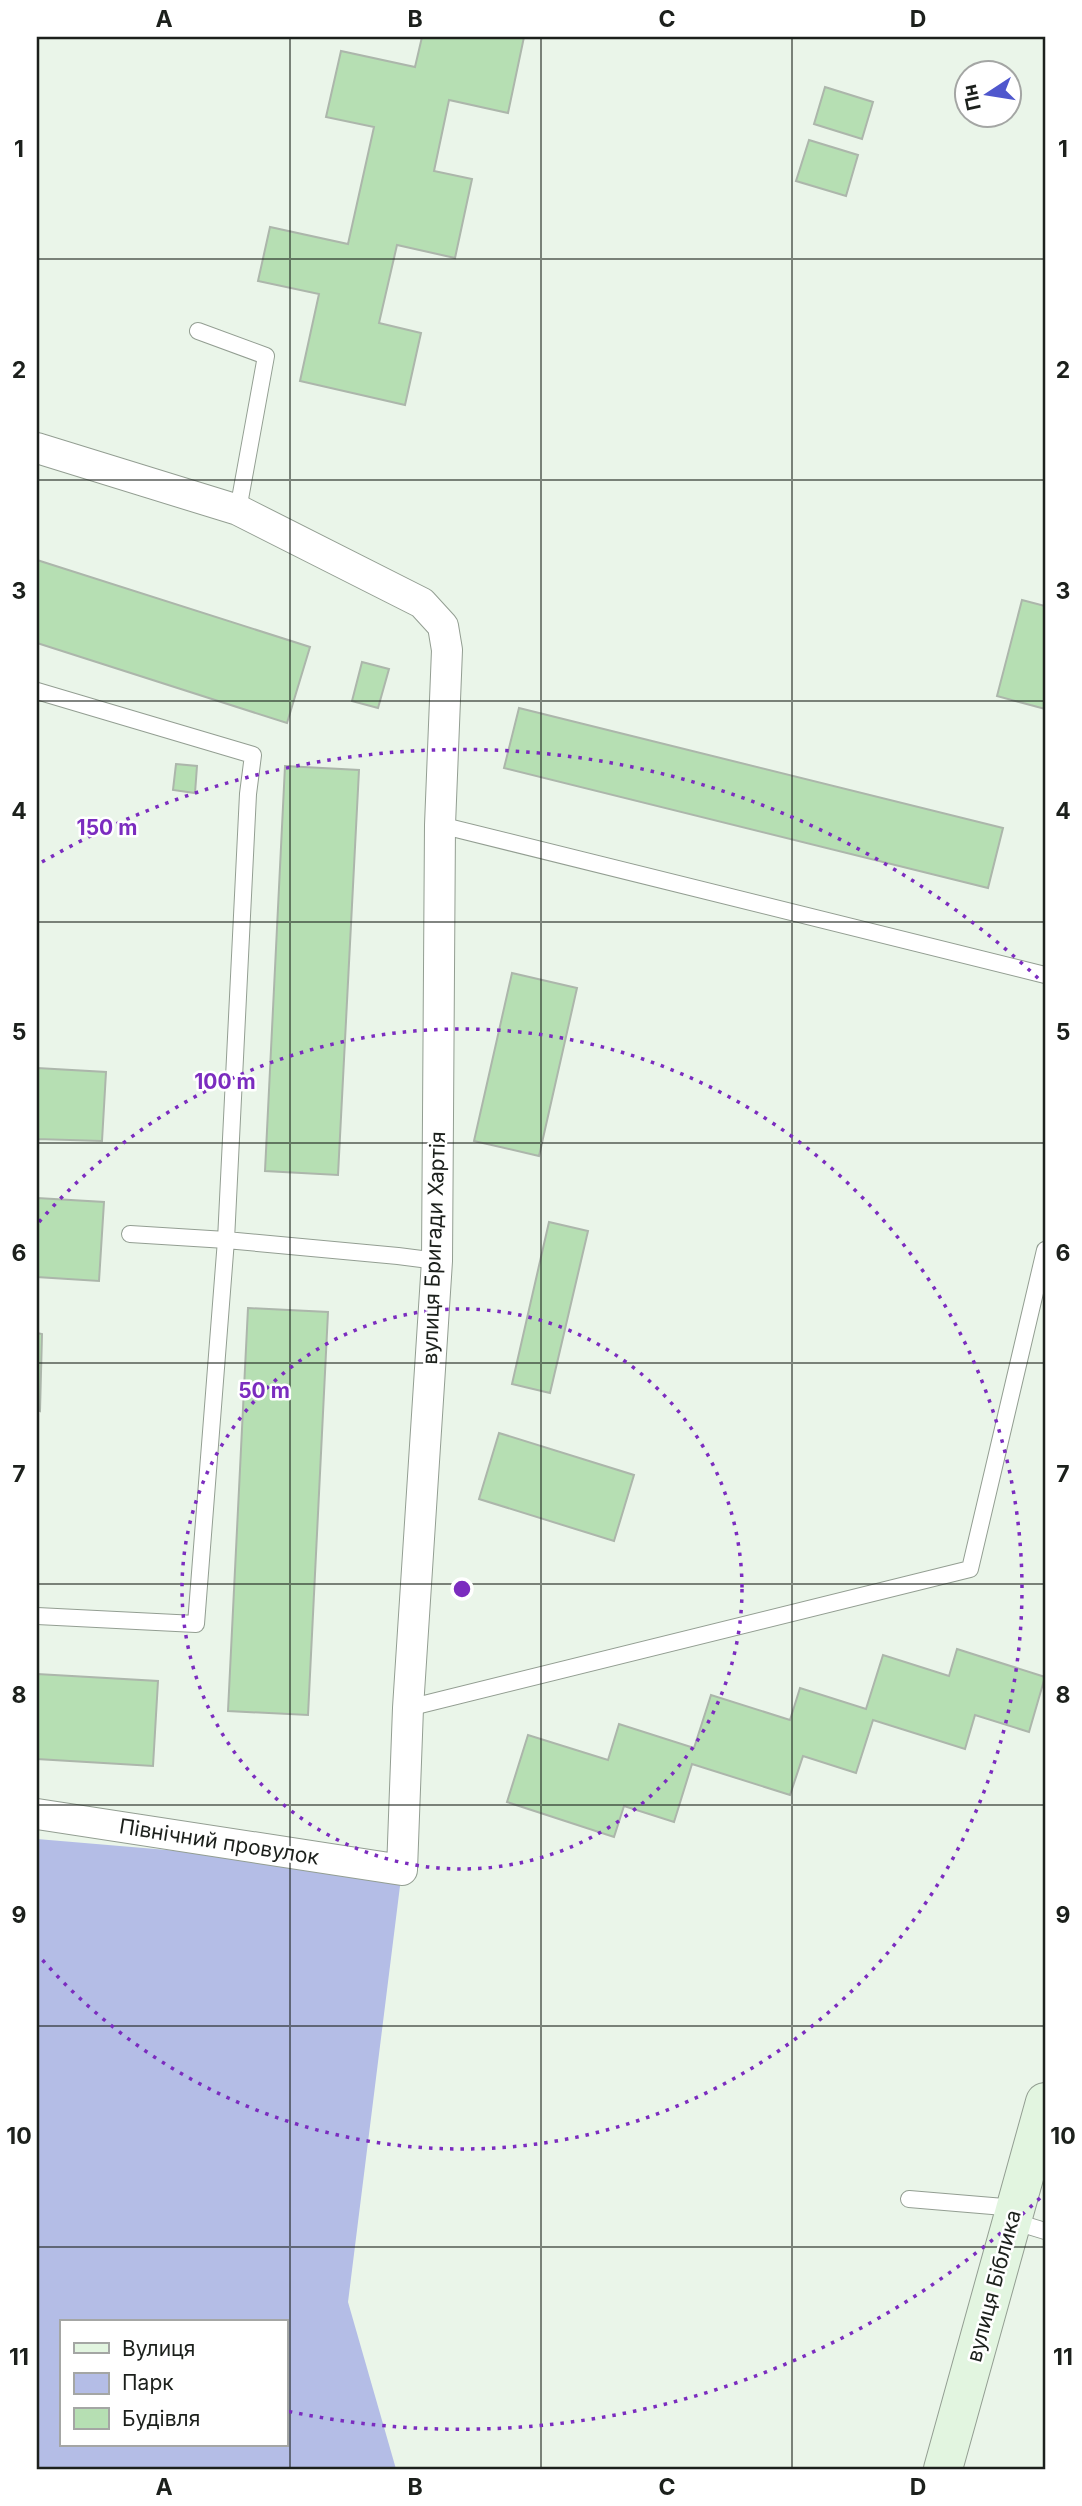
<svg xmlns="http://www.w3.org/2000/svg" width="1082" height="2506" font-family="Inter,sans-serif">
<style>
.green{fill:#b4bde6;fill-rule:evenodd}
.building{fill:#b6dfb3;stroke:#acb6ab;stroke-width:2}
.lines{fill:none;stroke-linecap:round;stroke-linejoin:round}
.lane-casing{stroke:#939e92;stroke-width:18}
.street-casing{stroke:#939e92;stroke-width:32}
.secondary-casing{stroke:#939e92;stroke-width:40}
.lane{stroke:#fff;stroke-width:16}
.street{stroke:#fff;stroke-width:30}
.secondary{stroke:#e2f5e0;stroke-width:38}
.grid{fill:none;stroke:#1c201c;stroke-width:2;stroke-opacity:0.55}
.ring{fill:none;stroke:#7b2cbf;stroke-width:3.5;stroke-dasharray:3.5 7}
.labels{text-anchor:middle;stroke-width:5;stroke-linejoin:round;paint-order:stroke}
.street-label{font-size:21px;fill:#1c201c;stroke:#fff}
.centre{fill:#7b2cbf;stroke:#fff;stroke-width:3.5}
.ring-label{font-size:21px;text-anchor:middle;font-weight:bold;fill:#7b2cbf;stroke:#fff;stroke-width:5;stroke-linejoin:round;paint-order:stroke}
.neatline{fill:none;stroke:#1c201c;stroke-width:2.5}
.grid-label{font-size:23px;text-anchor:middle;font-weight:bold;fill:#1c201c}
</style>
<rect width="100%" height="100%" fill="#eaf5e9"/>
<path class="green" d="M37,1839l365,31 -54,432 48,167h-359zM61,2322h224v123h-224z"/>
<path class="building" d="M422,37h102l-16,76 -59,-13 -15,71 38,8 -17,79 -58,-13 -18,78 42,10 -16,72 -105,-24 19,-87 -61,-13 12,-54 78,17 26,-117 -48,-10 15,-66 74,16z
M825,87l48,15 -11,37 -48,-15z
M809,140l49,15 -12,41 -50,-15z
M37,560l273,87 -23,76 -250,-80z
M1022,600l23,6v103l-48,-13z
M362,662l27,7 -11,39 -26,-7z
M519,708l484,120 -15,60 -484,-120z
M176,764l21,2 -2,27 -22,-3z
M285,766l74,4 -21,405 -73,-4z
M512,973l65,15 -38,168 -65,-15z
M37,1068l69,4 -4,69 -65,-2v44z
M37,1198l67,4 -5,79 -62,-4z
M549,1222l39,9 -38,162 -38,-9z
M248,1308l80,4 -20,403 -80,-4z
M37,1333l5,1 -2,77 -3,-1z
M499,1433l135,42 -20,66 -135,-42z
M957,1649l88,28 -16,55 -54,-17 -10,34 -92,-29 -17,53 -53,-17 -13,39 -98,-31 -18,58 -50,-16 -10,31 -107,-35 21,-67 80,25 11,-36 75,24 17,-53 79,25 10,-32 66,21 17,-54 66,21z
M37,1674l121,7 -5,85 -116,-7z"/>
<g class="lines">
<g class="lane-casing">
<path id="lane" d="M198,331l68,25 -28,154
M37,691l216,64 -5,39 -22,446 172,16 39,5
M440,825l605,150
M37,1616l159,8 30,-384 -96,-6
M408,1708l562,-139 75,-319
M909,2199l107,9
M1012,2221l33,10"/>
</g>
<g class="street-casing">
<path id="street" d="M37,448l201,62 184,93 21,23 4,24 -7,175 -3,436 -29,447 -6,162 -365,-56"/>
</g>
<g class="secondary-casing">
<path id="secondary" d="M943,2469l102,-367"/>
</g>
<use href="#lane" class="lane"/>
<use href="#street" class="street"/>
<use href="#secondary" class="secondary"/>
</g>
<path class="grid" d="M290,37v2432M541,37v2432M792,37v2432M37,259h1008M37,480h1008M37,701h1008M37,922h1008M37,1143h1008M37,1363h1008M37,1584h1008M37,1805h1008M37,2026h1008M37,2247h1008"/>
<g class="ring">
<circle cx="462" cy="1589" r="280"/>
<path d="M39 1222A560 560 0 1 1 39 1956"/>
<path d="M1040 2198A840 840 0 0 1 287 2411M42 862A840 840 0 0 1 1040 980"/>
</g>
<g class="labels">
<g class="street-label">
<text transform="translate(434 1248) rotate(-88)" y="7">вулиця Бригади Хартія</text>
<text transform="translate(219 1842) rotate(9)" y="7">Північний провулок</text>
<text transform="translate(994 2286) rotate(-75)" y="7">вулиця Біблика</text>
</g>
</g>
<circle cx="462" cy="1589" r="10" class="centre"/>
<g class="ring-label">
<text x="107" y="835">150 m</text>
<text x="225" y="1089">100 m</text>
<text x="264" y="1398">50 m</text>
</g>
<rect width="1082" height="2506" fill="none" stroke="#ffffff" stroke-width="77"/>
<rect x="60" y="2320" width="228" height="126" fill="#ffffff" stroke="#a4a6a4" stroke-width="2"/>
<rect x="74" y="2343" width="35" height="10" fill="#e2f5e0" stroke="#a4a6a4" stroke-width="2"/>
<text x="122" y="2356" font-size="21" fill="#1c201c">Вулиця</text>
<rect x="74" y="2373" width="35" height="21" fill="#b4bde6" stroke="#a4a6a4" stroke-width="2"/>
<text x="122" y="2390" font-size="21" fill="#1c201c">Парк</text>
<rect x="74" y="2408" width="35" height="21" fill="#b6dfb3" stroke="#a4a6a4" stroke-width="2"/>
<text x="122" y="2426" font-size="21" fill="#1c201c">Будівля</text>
<g transform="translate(988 94) rotate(258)"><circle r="33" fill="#ffffff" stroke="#a4a6a4" stroke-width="2"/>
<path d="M0-5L12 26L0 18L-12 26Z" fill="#4f57cd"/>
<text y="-10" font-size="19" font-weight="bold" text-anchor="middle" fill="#1c201c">Пн</text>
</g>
<rect x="38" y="38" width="1006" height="2430" class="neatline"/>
<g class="grid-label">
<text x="164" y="27">A</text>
<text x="415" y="27">B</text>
<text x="667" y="27">C</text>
<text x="918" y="27">D</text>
<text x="19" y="157">1</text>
<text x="1063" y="157">1</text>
<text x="19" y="378">2</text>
<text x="1063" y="378">2</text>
<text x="19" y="599">3</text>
<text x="1063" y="599">3</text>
<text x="19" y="819">4</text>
<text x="1063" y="819">4</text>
<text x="19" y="1040">5</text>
<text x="1063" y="1040">5</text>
<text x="19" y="1261">6</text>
<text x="1063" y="1261">6</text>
<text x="19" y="1482">7</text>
<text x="1063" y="1482">7</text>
<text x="19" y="1703">8</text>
<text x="1063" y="1703">8</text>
<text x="19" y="1923">9</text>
<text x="1063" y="1923">9</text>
<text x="19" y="2144">10</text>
<text x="1063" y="2144">10</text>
<text x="19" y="2365">11</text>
<text x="1063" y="2365">11</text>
<text x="164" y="2495">A</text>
<text x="415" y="2495">B</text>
<text x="667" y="2495">C</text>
<text x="918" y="2495">D</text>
</g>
</svg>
